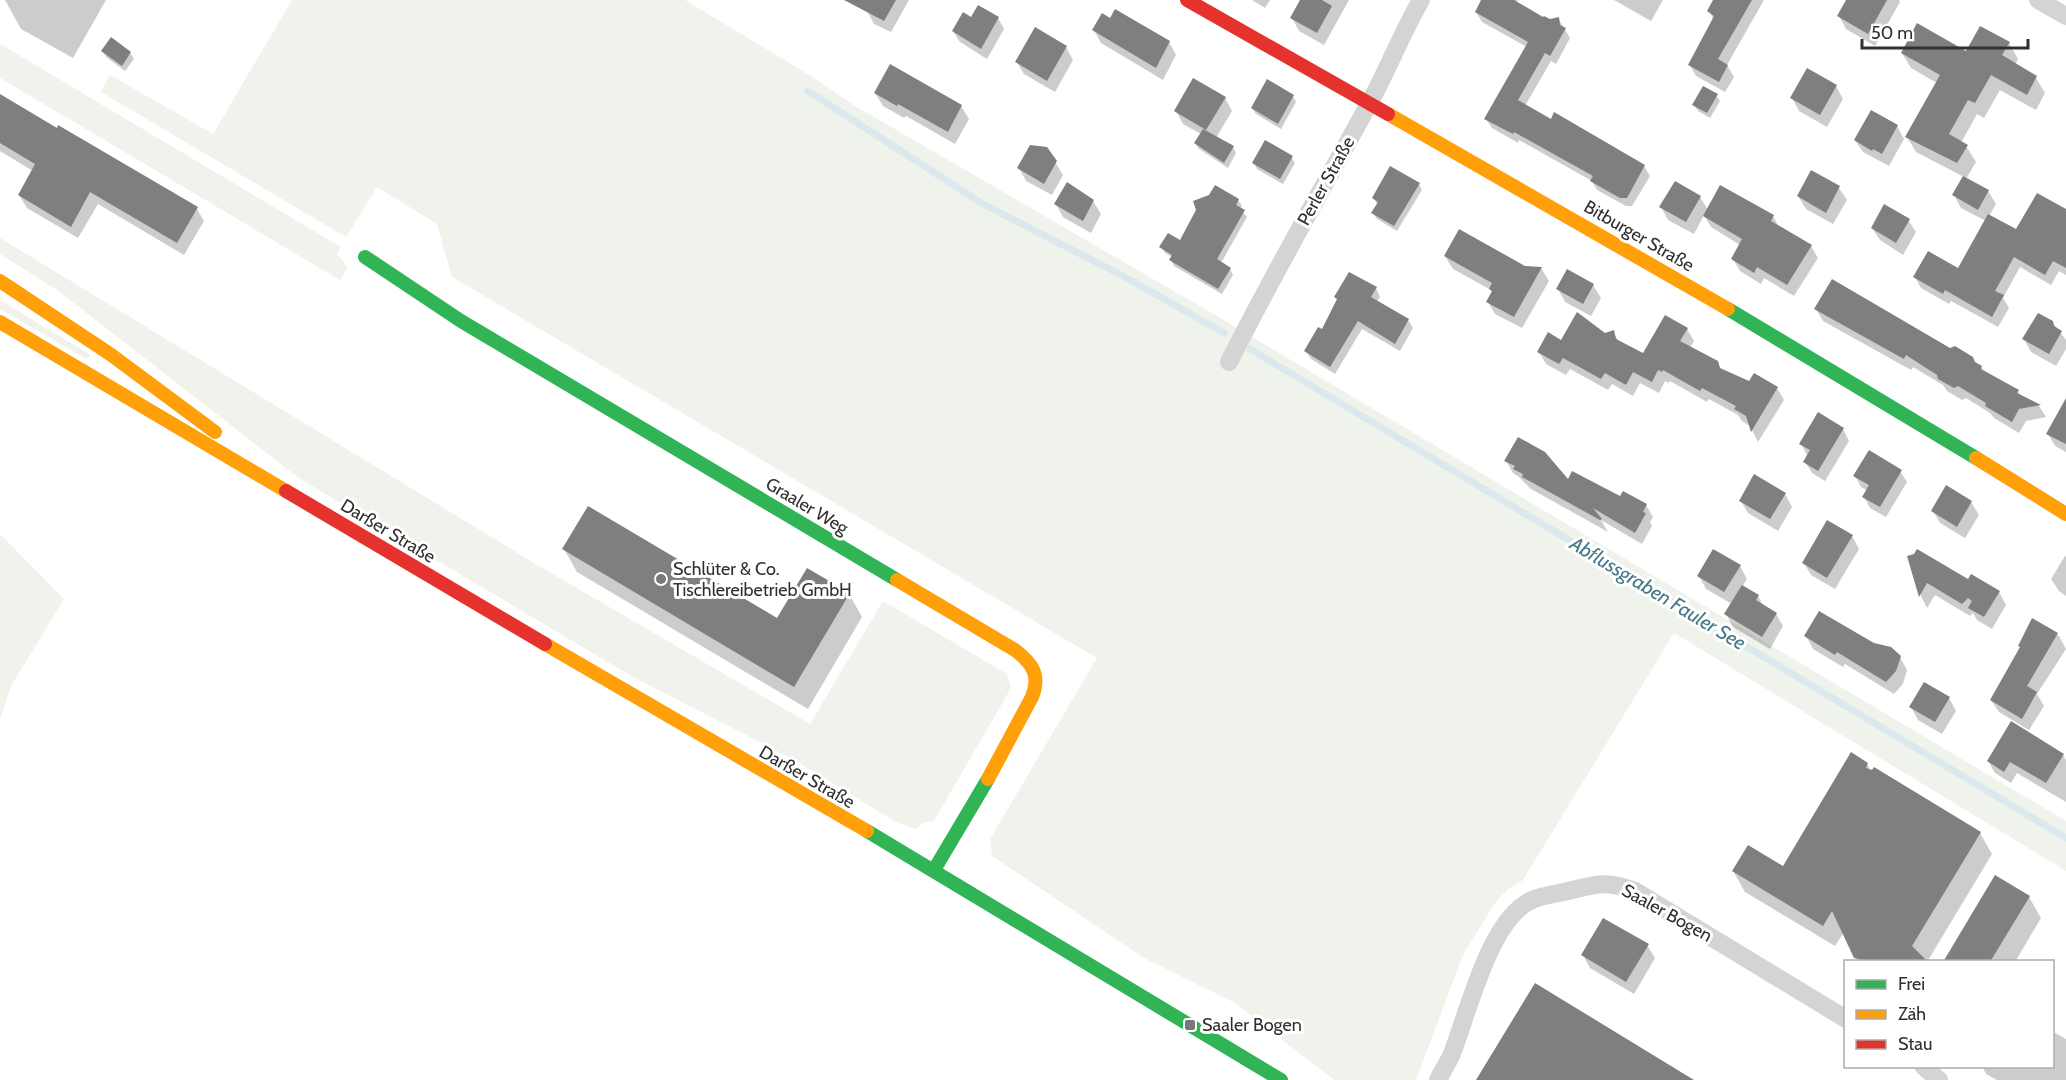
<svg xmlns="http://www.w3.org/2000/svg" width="2066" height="1080" font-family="Cabin,sans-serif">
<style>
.green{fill:#f0f2ec}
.shadow{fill:#0003}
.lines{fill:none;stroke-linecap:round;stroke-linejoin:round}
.stream{stroke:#dbe9ee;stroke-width:7}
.building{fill:#7f7f7f}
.street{stroke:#d4d4d4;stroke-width:18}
.fast{stroke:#30b455;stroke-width:14}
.slow{stroke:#ff9f0a;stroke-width:14}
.jam{stroke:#e5322d;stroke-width:14}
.poi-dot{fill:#787878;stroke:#fff;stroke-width:2}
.labels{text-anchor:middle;stroke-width:6;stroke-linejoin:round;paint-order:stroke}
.street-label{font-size:18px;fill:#303030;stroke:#fff}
.poi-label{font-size:18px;fill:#303030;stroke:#fff;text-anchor:start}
.water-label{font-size:20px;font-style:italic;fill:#477989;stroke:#fff}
</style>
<rect width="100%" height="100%" fill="#fff"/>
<path class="green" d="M292,0h393l126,76 44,30 367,213 844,502v50l-392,-238 -151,247 -15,9 -13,14 -32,52 -47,125h-82l-99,-77 -91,-45 -152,-102 -2,-17 107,-181 -645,-381 -15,-53 -60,-37 -31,50 -245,-145 9,-17 103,59z
M0,44l341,203 -4,7 11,13 -8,13 -340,-202z
M0,238l539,328 271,158 73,-123 124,73 4,14 -77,133 -12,2 -6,6 -18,-6 -111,-67 -154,-79 -333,-198 -243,-189 -57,-36z
M0,300l89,54 1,2 -4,3 -86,-50z
M0,534l64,65 -53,87 -11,33z"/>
<path class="shadow" d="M5,0h101l-33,58 -52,-29z
M873,0h36l-18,32 -17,-8 -7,-13z
M1252,0h18l-5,8z
M1302,0h47l-25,45 -25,-14 -7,-13z
M1483,0h35l-2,3 34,18 8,-3 12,20 -14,26 -5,-3 -26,45 26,15 4,-7 89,52 6,10 -18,30h-6l-29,-16 -5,-9 -73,-41 -1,3 -26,-15 -6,-9 41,-72 -45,-25 -6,-10z
M1614,0h49l-12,21z
M1715,0h49l-37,65 7,12 -9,15 -29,-16 -6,-11 24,-45 -5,-9z
M1848,0h51l1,2 -25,44 -29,-17 -7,-13z
M998,18l6,11 -17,30 -27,-17 -7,-11 18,-12z
M1094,30l75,12 7,13 -13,25 -62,-37z
M2009,43l9,16 -3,6 21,13 9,15 -9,17 -36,-20 -16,28 -7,-4 -16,29 5,3 10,16 -10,17 22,12 8,13 -7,12 27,16 50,-21v64l-7,-4 -8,14 -31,-18 -17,31 6,10 -11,19 -47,-26 -2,3 -28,-16 -6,-11 44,-7 27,-49 -25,-13 -7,-13 10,-18 -48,-25 -9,-15 30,-54 -26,-15 -9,-15h64z
M1066,47l7,13 -18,32 -31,-18 -7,-12z
M103,51l27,2 4,6 -9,12 -19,-14z
M1836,86l7,13 -16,28 -28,-16 -7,-13z
M875,93l86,13 8,13 -14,25 -49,-28 -2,2 -21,-12z
M1716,95l4,6 -10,17 -12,-7 -4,-6z
M0,96l197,113 7,12 -20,34 -86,-51 -20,34 -51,-30 -8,-13 14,-24 -33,-20z
M1293,96l3,6 -15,27 -25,-15 -4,-6z
M1225,98l7,13 -16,27 17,9 3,6 -8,15 -29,-19 -4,-6 6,-9 -18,-10 -7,-13z
M1897,126l7,13 -15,27 -26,-14 -8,-12z
M1291,157l4,6 -12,21 -26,-15 -3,-6z
M1055,162l8,13 -11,20 -26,-14 -7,-13z
M1812,172l27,16 8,12 -14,24 -27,-15 -8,-13z
M1067,184l26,17 8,13 -10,19 -28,-16 -7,-13z
M1419,184l3,6 -25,41 -20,-12 -4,-6 4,-9 -3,-6z
M1700,197l8,13 65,6 6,11 32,19 7,12 -24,38 -30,-18 -3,6 -21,-13 -7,-12 7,-14 -29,-18 -7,-12 -10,19 -26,-14 -7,-13z
M1238,200l4,6 -2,3 7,8 -26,46 9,6 3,6 -11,19 -48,-28 -3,-6 1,-3 -7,-4 -4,-6 19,-5z
M1908,220l8,12 -13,23 -23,-15 -8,-12z
M1445,256l96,12 8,13 -27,47 -27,-14 -7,-12 5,-9 -2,-3 -38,-21z
M1593,285l8,13 -10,18 -26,-14 -7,-13z
M1376,288l4,9 -3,5 31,18 5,8 -13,23 -38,-22 -27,45 -24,-15 -5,-8 16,-20z
M1816,309l159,55 6,3 4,6 33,18 3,6 18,9 7,11 -20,4 -7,12 -25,-15 -4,-5 -24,-15 -4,2 -15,-9 -4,-6 -30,-18 -2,3 -88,-49z
M2052,322l14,18v9l-10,17 -25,-14 -7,-13z
M1687,329l7,12 -4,7 27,14 5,9 28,12 27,5 7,12 -26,42 -8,-16 -8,-5 -4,-6 -29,-16 -2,3 -37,-21 -1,2 -4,-2 -6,12 -19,-10 -7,13 -21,-12 -4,6 -38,-21 -4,6 -20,-11 -7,-12 23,-10 43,-7 8,-3 7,11 24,12z
M2066,409v43l-11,-6 -7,-12z
M1843,429l6,12 -24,40 -13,-8 -7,-11 2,-7 -6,-11z
M1506,461l140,44 7,12 -3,5 2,4 -10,18 -41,-24 7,12 -77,-43 -12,-12 -6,-4z
M1900,471l7,11 -21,35 -16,-9 -6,-11 4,-6 -7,-4 -6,-11z
M1946,487l25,15 8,13 -14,23 -25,-15 -7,-12z
M1785,494l7,13 -14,24 -30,-18 -7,-12z
M1852,536l7,13 -24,40 -24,-14 -7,-12z
M564,549l213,71 72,-26 13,23 -54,92 -231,-137z
M2065,556l1,1v39l-7,-5 -8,-12z
M1909,557l90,35 7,13 -14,24 -15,-9 -4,-7 -3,3 -35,-21 -8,13 -6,-12z
M1740,566l7,13 -5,8 16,9 6,11 12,7 7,12 -13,23 -37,-22 -7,-13 6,-10 -26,-15 -7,-13z
M2033,620l26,16 7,13 -29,45 7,12 -15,24 -30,-18 -8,-12 30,-51z
M1806,636l68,8 26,13 7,13 -4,14 -9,10 -49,-30 -2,3 -30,-18z
M1949,698l7,13 -14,23 -24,-14 -7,-13z
M2063,755l3,5v42l-49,-29 -6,10 -16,-10 -7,-12z
M1867,764l5,9 108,60 12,21 -65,108h-69l-14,-30 -9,14 -90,-54 -12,-21 50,-3z
M2029,897l12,21 -26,44h-70z
M1647,945l8,13 -21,36 -44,-26 -7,-13z
M2052,1031l14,8v41h-69l-11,-6 -4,-8h70z"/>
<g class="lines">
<path class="stream" d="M808,91l175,113 142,73 99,56
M1250,349l816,489"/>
</g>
<path class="building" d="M844,0h52l-12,21z
M1300,0h22l10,6 -15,27 -27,-15z
M1481,0h33l29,17 1,-1 6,3 9,-2 1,8 6,3 -16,28 -5,-3 -27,47 33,19 3,-7 91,53 -18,33h-7l-30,-17 3,-5 -79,-44 -1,2 -29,-15 44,-77 -53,-30z
M1713,0h39l-34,59 10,6 -9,17 -31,-17 26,-49 -7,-5z
M1846,0h41l-19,34 -31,-18z
M978,5l21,12 -18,32 -29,-18 11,-19 8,5z
M1115,9l55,32 -14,27 -64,-38 10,-17 8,5z
M1917,23l49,28 14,-25 30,16 -8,13 35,21 -10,19 -36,-20 -16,28 -7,-3 -19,34 19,11 -11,18 -52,-26 35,-62 -39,-22z
M1035,27l32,19 -20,35 -32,-19z
M111,37l20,15 -9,14 -21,-15z
M890,64l72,41 -14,27 -50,-28 -1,2 -23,-13z
M1807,68l30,17 -17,30 -30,-17z
M1193,78l33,19 -20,33 -32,-19z
M1267,79l27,16 -16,29 -27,-16z
M1703,86l15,8 -11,19 -15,-8z
M0,94l57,34 1,-3 140,82 -21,36 -87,-51 -19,35 -53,-32 17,-31 -35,-21z
M1871,110l27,15 -16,29 -9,-5 -1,2 -18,-11z
M1203,129l31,17 -10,17 -30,-20z
M1265,140l28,16 -13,23 -28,-16z
M1030,145l17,2 10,14 -13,23 -27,-16z
M1390,166l30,17 -26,43 -23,-13 7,-11 -6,-4z
M1811,170l29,16 -14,27 -29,-17z
M1963,176l26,14 -11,20 -26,-15z
M1675,181l26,15 -15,26 -27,-15z
M1067,182l27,18 -11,21 -29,-17z
M1215,185l24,14 -3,6 9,5 -28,49 14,9 -13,21 -49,-29 3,-5 -13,-8 9,-14 12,7 16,-30 -3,-9 16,-6z
M1720,185l54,30 -3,6 41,24 -25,40 -30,-18 -3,6 -23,-14 11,-20 -39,-23z
M2037,193l29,16v59l-13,-7 -8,14 -31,-18 -19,34 9,4 -12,22 -47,-27 -2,4 -30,-17 15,-26 30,17 30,-54 28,15z
M1884,204l26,15 -14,24 -25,-15z
M1459,229l66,37 17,1 -28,50 -28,-15 6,-11 -3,-2 3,-6 -48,-27z
M1567,269l27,15 -11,20 -27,-15z
M1349,272l28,15 -6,10 38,22 -14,25 -37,-23 -28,46 -26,-16 14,-24 4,2 15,-30 -3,-2z
M1832,279l118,69 5,-2 18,11 2,5 7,4 -1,3 38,21 -2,3 24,12 -22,4 -7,13 -27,-16 1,-3 -28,-17 -4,2 -16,-9 -1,-4 -31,-20 -2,4 -90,-50z
M1577,312l28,21 9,-3 2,9 27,14 22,-38 23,13 -8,13 38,20 2,7 29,13 5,-8 24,14 -27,45 -5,-16 -12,-7 2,-3 -34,-18 -2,3 -37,-21 -1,2 -4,-2 -6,12 -19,-10 -7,13 -21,-12 -4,6 -38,-21 -4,6 -22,-12 11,-20 13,8z
M2038,313l15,8 1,5 8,5 -13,23 -27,-15z
M2066,398v46l-20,-10z
M1818,412l26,16 -26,43 -15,-9 7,-12 -11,-6z
M1518,437l27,15 23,27 4,-8 48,25 3,-5 24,13 -4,8 3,1 -11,20 -42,-25 9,11 -2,1 -78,-43 1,-3 -10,-5 2,-3 -11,-5z
M1869,450l33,20 -22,37 -18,-10 7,-12 -16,-9z
M1754,474l32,19 -16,26 -31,-18z
M1946,485l26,16 -15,26 -26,-16z
M588,506l189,112 30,-50 43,25 -56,94 -232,-138z
M1827,520l26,15 -26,43 -25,-15z
M1713,549l28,16 -17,27 -27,-16z
M1917,549l51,30 3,-5 29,17 -16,26 -16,-9 4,-7 -4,-3 -6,6 -35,-21 -8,14 -12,-41 7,-2z
M1742,585l17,10 -3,5 21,13 -15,24 -38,-23z
M1819,611l55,32 17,4 10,9 -5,15 -10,11 -49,-30 -2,3 -31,-19z
M2032,618l26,15 -31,53 10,6 -15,27 -32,-19 30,-53 -2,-1z
M1924,682l26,15 -15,25 -26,-15z
M2011,721l53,33 -18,29 -36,-21 -6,10 -17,-11z
M1851,752l17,11 -2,5 6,2 2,-3 107,65 -69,114 16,16h-54l-20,-4 -22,-47 -9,15 -91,-55 16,-26 35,21z
M1995,875l35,21 -40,66h-47z
M1603,918l46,26 -23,38 -45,-27z
M1535,983l159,97h-218z"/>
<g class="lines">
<path class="street" d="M2038,0l28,16
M1229,362c44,-88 94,-174 141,-260 18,-33 32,-69 51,-102
M1923,1066l16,14
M1438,1080c4,-8 9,-16 13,-24 17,-42 38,-137 81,-156 11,-5 25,-6 36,-9 29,-7 38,-11 67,0l211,128"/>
<path class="fast" d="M365,257l96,64 436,259
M1728,309l248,149
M867,831l414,249
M934,870l54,-91"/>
<path class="slow" d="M1388,114l340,195
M0,281l110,73 105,78
M0,322l286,169
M1976,458l90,56
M897,580l118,70c17,13 26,25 17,47l-44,82
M545,644l322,187"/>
<path class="jam" d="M1187,0l201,114
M286,491l259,153"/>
</g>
<g class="poi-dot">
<circle cx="661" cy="579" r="6"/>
<rect x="1184" y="1019" width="12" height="12" rx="3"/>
</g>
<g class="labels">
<g class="street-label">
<text transform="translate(1326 181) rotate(-61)" y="6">Perler Straße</text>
<text transform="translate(1639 236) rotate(30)" y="6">Bitburger Straße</text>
<text transform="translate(807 506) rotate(31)" y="6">Graaler Weg</text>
<text transform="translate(388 531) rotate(31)" y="6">Darßer Straße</text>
<text transform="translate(807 777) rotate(30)" y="6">Darßer Straße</text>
<text transform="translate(1667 913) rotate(29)" y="6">Saaler Bogen</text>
</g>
<g class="poi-label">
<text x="673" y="575">Schlüter &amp; Co.<tspan x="673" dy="21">Tischlereibetrieb GmbH</tspan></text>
<text x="1202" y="1031">Saaler Bogen</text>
</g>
<g class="water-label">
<text transform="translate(1658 593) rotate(31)" y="7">Abflussgraben Fauler See</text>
</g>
</g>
<rect x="1844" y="960" width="210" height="108" fill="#ffffff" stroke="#acacac" stroke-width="1.5"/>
<rect x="1856" y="980" width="30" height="9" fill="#30b455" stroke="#acacac" stroke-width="1.5"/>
<text x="1898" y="990" font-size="18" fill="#303030">Frei</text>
<rect x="1856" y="1010" width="30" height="9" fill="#ff9f0a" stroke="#acacac" stroke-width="1.5"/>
<text x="1898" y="1020" font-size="18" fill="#303030">Zäh</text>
<rect x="1856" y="1040" width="30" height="9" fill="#e5322d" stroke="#acacac" stroke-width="1.5"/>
<text x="1898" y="1050" font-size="18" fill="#303030">Stau</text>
<path d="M1862 39v9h166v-9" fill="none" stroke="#303030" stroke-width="3"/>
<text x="1871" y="39" font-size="18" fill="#303030" stroke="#ffffff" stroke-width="4.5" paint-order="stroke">50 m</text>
</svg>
